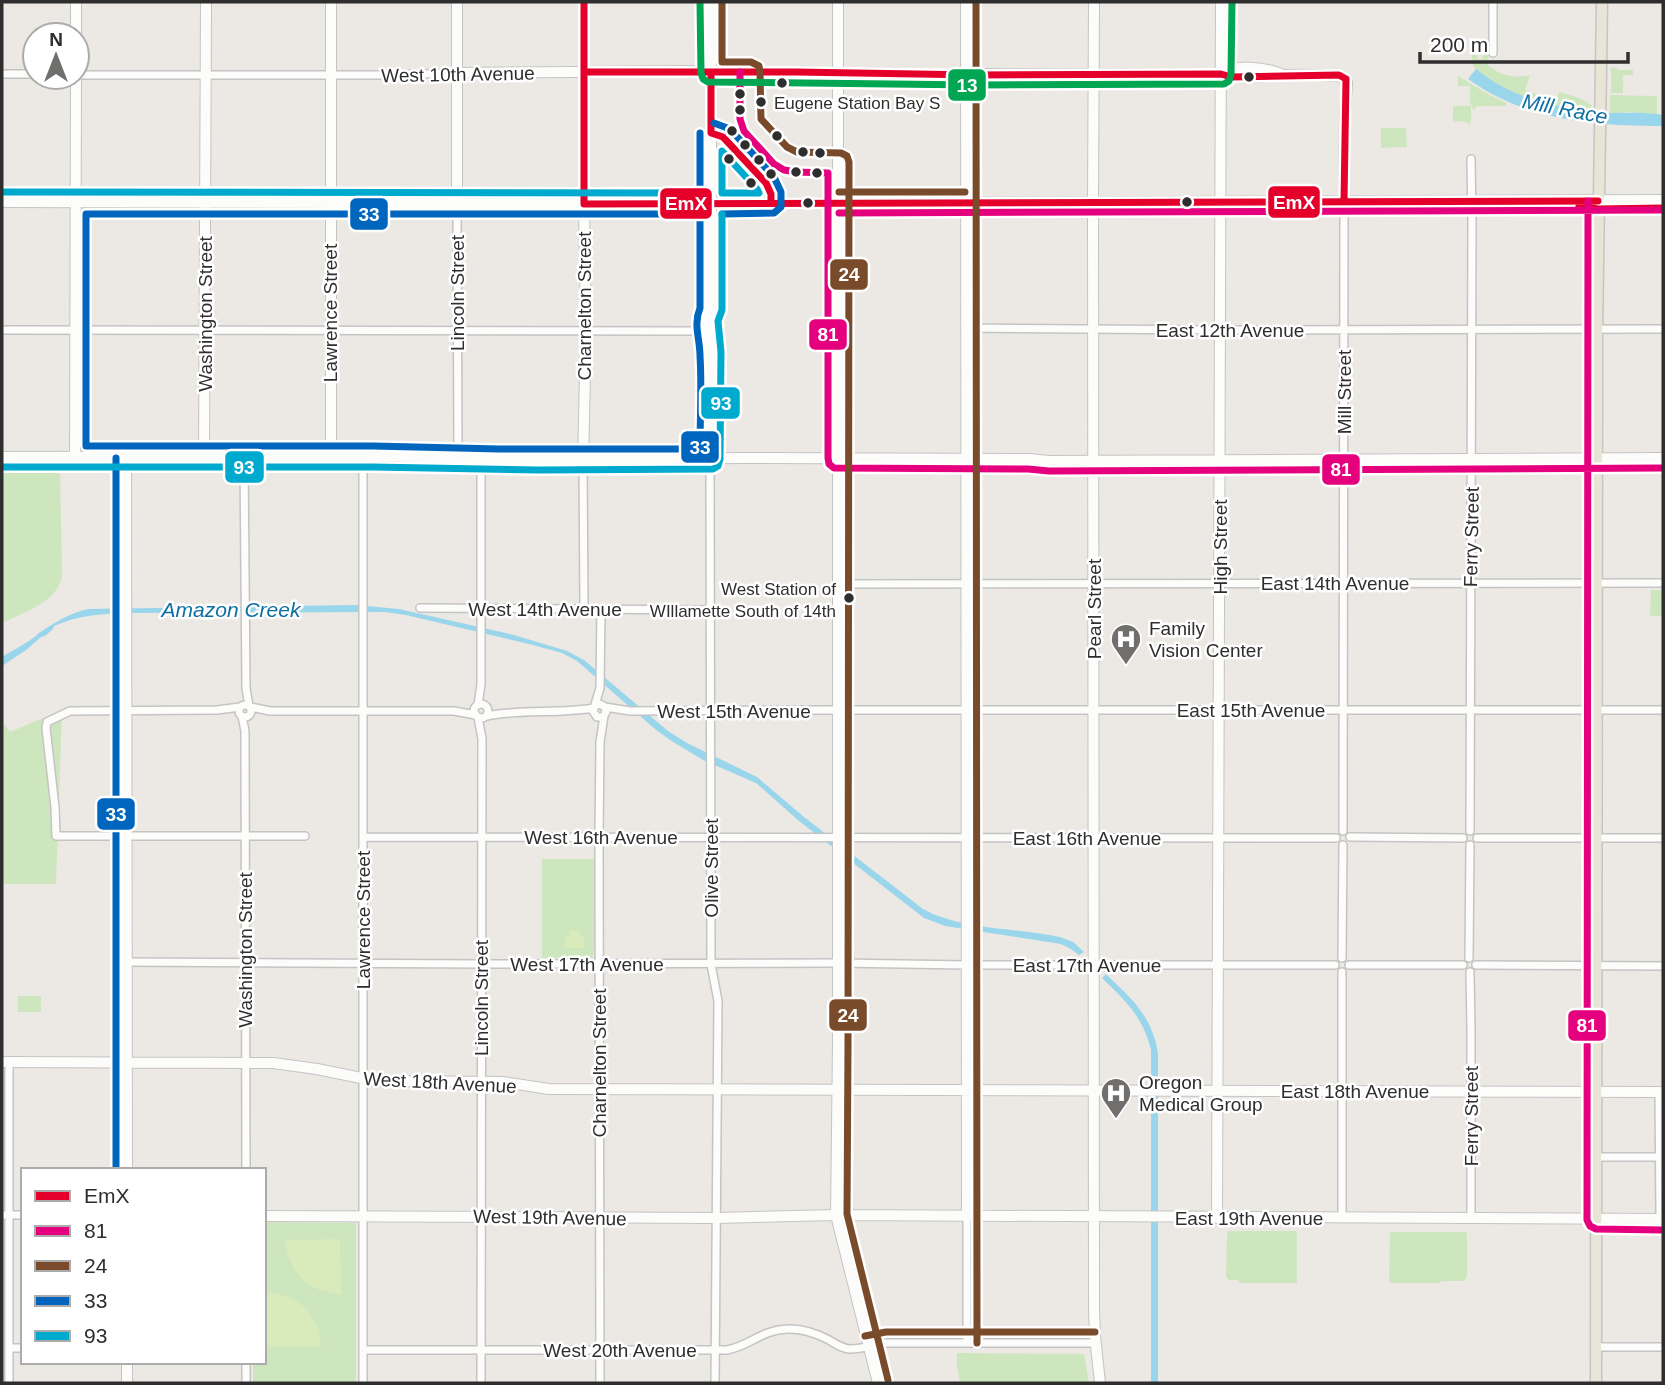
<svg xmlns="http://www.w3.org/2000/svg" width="1665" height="1385" font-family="Arial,sans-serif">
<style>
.green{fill:#cee6be}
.pitch{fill:#d9eabb}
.water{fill:#99d6ec}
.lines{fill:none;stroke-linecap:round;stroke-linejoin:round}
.secondary-tunnel{stroke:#c6c3c0;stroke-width:10;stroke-dasharray:10 5;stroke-linecap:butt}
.street-casing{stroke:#c5c4c5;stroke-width:10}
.secondary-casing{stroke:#c5c4c5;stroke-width:12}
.primary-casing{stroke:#c6c5c4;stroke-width:13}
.street{stroke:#fcfcfb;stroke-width:7}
.secondary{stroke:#fcfcfb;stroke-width:10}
.primary{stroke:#e8e4d6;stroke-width:10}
.bus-1-casing{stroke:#fff;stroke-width:12}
.bus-2-casing{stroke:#fff;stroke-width:12}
.bus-3-casing{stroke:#fff;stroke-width:12}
.bus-4-casing{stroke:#fff;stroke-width:12}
.bus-5-casing{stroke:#fff;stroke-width:12}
.bus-6-casing{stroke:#fff;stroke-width:12}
.bus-1{stroke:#e4002b;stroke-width:7}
.bus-2{stroke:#e5007d;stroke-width:7}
.bus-3{stroke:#7a4b2a;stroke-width:7}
.bus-4{stroke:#0065bd;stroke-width:7}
.bus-5{stroke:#00a9ce;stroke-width:7}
.bus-6{stroke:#00a651;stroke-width:7}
.bus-dot{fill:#2e2e2e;stroke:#fff;stroke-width:2.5}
.labels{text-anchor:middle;stroke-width:5;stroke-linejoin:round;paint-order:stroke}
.bus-label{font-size:17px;fill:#2e2e2e;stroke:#fff;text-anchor:start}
.street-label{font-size:19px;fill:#2e2e2e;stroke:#fff}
.poi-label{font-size:19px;fill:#2e2e2e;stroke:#fff;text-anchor:start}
.water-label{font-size:21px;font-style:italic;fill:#0d6fa3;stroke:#fff}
.line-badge{stroke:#fff;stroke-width:2.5}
.badge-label{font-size:19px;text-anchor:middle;font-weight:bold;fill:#fff}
</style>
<rect width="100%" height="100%" fill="#ece8e4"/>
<path class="green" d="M1485,50l4,1 -1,15c14,9 25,13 42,9l-5,15 11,4 -3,6c-15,-5 -53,-20 -60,-35 -2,-2 -1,-9 -1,-11l6,1v4h4v-3l3,-1z
M1611,67l6,1 1,2h15v5h-10v18h-12z
M1458,76l28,17 20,10v3h-29l-4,5 -1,-6 -2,-1v-18h-12z
M1559,92c12,3 23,6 33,14l-1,6 -41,-8 3,-8 4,1z
M1610,95l47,1v18l-32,-2 -15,2z
M1453,106h18v16l-2,2 -6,-3 -10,1z
M1381,128h25l1,19 -26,1z
M2,467h58l2,109c-5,27 -38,36 -60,47z
M1651,590h12v26h-13z
M62,710l-6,174h-54v-162l8,10z
M542,859h52v94l-2,5h-50z
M18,996h23v16h-23z
M264,1222l92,1v160h-103v-21h11z
M1228,1231h69v52h-57l-2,-3h-9l-3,-3 1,-44z
M1390,1232h75l2,1v44l-3,4h-22l-3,2h-50z
M957,1353l127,1 5,29h-129l-3,-17z"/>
<path class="pitch" d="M570,931h10v6h4v11h-19v-12h5z
M340,1239l1,55c-33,-2 -52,-21 -56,-54z
M267,1292c34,4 51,21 54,55h-55z"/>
<path class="water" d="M1476,69c30,24 57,32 95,40 12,2 25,5 38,4 18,0 36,-1 54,2v11c-70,0 -136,-5 -195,-47z
M356,605l43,4 115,26 53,16 17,9 84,71 19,12 70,34 47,40 119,92c41,22 92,18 137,28l13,5 11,10 -5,3 -8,-6 -10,-5 -116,-18 -21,-8 -125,-97 -43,-38 -53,-23 -33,-20 -15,-11 -78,-68 -15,-8 -29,-8 -127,-30 -21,-3 -267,1c-24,2 -41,3 -64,13l-1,3 -8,7 -4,1 -15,13 -24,16v-9c11,-7 28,-15 37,-24 16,-11 31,-20 49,-24z
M1106,974c26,25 46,42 52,79v330h-7v-333c-8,-33 -25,-49 -49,-72z"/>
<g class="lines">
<path class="secondary-tunnel" d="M911,74h39"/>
<g class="street-casing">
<path id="street" d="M1493,53v-51
M2,74h33
M77,75h317l63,-2
M457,203l1,255
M966,328l254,2 443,-1
M2,330l705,1
M363,457v926
M244,458l2,230 3,18
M710,459l1,505 7,37 -3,382
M583,460l1,149
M839,584l824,-1
M420,608l291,2
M474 711a7 7 0 1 1 14 0a7 7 0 1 1-14 0Z
M239 711a6 6 0 1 1 12 0a6 6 0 1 1-12 0Z
M478,705l3,-21v-225
M595,706l5,-2 5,3 1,5 -3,5h-6l-4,-6 7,-23 1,-79
M240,707l-23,3 -147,1 -23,11 -1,6 9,79 1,29h249
M251,707l19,4h184l22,4
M605,707l25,4 208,-1h825
M242,716l3,15 1,439
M487,716c35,-7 71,-2 107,-8
M478,717l4,22 -1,644
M1343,831l1,-630
M1470,831l2,-610 -1,-62
M363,837l973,1
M1350,837l113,1
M1477,838h186
M1342,958l1,-113
M1469,958l1,-113
M126,962l356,2 356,-1 129,2h368
M1349,965h114
M1476,965l187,1
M1342,972v246
M1470,972l1,56v191
M9,1062v321
M1659,1092l1,127
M1596,1157h64
M2,1215h21
M967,1216v127
M1596,1347h67
M9,1348h14
M363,1350h364c23,-4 34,-20 60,-21 16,-1 29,4 42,11 7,4 12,8 20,9 12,1 25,-5 37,-6h209
M246,1362v21
M600,1383l-1,-545 1,-96 4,-26"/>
</g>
<g class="secondary-casing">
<path id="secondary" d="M331,2v455
M838,2v1042l-2,171 42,168
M966,2l1,1214
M1094,2l-1,200 1,1107 1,27 5,47
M76,35v-33
M457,73l242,-2 212,3
M950,74h271c20,6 42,2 63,1 19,-1 39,0 57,1l6,7 -2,33 -1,85
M1221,74c17,-10 42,-7 60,0
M2,202l645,2 1016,-4
M457,203v-201
M711,352c5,-15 8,-27 0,-42
M2,457l371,-1 165,4 205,-2 286,1 20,2c205,-2 409,-1 614,-3
M75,457l1,-380
M204,457l2,-455
M126,458l1,712
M710,459l1,-107 -4,-21v-12l4,-9v-308
M583,460l3,-129 -2,-127v-202
M2,1062l271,1 44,6 59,12 127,1 46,7 1114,3
M264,1216l452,2 120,-3 827,4
M1217,1218l4,-1216
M127,1362v21"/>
</g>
<g class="primary-casing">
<path id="primary" d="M1596,1383l1,-1053 5,-328"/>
</g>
<use href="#street" class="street"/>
<use href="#secondary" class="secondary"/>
<use href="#primary" class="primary"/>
<g class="bus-1-casing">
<path id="bus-1" d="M584,2v202l1014,-3
M584,72h212l181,3 244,-1 10,3 108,-2 7,4
M711,72v61l12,4 43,46 5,11v9
M1344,201l2,-122
M1579,206l19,3 65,-1"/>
</g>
<g class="bus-2-casing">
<path id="bus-2" d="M740,72v47l4,12 30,33 10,6 12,2 32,1v285l1,6 5,4 194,1 21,2 614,-3
M1588,201l-1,1019 3,6 6,3 67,1
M839,213l824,-3"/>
</g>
<g class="bus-3-casing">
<path id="bus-3" d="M722,2v60h29l8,4 1,6 1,47 26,28 10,5 44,1 6,3 2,6 -1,882 -1,170 41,166
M976,2l1,1341
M839,192h126
M865,1336l21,-4h209"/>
</g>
<g class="bus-4-casing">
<path id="bus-4" d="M714,123l16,6 44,48 7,15v15l-7,6 -52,1
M700,133v60
M86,214h614v94c-7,17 0,30 0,48 2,31 0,62 0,93h-201l-126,-3h-287z
M116,458v712"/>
</g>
<g class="bus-5-casing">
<path id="bus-5" d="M722,151l35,38 2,4h-37z
M2,192l698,1
M2,467h371l165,3 175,-1 5,-3 2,-7 1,-107 -3,-31 4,-11v-96"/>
</g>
<g class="bus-6-casing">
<path id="bus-6" d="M700,2l1,71 2,6 5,3 269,3 247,-1 5,-3 2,-6 1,-73"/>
</g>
<use href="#bus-1" class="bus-1"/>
<use href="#bus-2" class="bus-2"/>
<use href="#bus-3" class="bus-3"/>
<use href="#bus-4" class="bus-4"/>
<use href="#bus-5" class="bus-5"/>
<use href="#bus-6" class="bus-6"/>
</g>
<defs>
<g id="hospital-pin" transform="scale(1.575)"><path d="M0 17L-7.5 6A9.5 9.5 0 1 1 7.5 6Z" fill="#706f6e" stroke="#fff"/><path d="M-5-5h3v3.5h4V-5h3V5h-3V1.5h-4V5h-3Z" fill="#fff"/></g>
</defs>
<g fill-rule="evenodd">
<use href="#hospital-pin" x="1126" y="639"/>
<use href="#hospital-pin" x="1116" y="1093"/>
</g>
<g class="bus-dot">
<circle cx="1249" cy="77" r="6"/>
<circle cx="782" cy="83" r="6"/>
<circle cx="740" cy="94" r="6"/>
<circle cx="761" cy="102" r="6"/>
<circle cx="740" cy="110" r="6"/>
<circle cx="732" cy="131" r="6"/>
<circle cx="777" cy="136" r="6"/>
<circle cx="745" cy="145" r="6"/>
<circle cx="803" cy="152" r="6"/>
<circle cx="820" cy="153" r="6"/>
<circle cx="729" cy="159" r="6"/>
<circle cx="759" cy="160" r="6"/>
<circle cx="796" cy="172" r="6"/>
<circle cx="817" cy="173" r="6"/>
<circle cx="771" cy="174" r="6"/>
<circle cx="751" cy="183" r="6"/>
<circle cx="1187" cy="202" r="6"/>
<circle cx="808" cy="203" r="6"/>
<circle cx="849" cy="598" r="6"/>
</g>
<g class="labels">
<g class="bus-label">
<text x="774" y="109">Eugene Station Bay S</text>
<text x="836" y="595" text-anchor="end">West Station of<tspan x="836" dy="22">WIllamette South of 14th</tspan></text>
</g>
<g class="street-label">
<text transform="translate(458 74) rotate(-1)" y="7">West 10th Avenue</text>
<text transform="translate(457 293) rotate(-90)" y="7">Lincoln Street</text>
<text transform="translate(584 306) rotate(-90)" y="7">Charnelton Street</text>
<text transform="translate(330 313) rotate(-90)" y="7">Lawrence Street</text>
<text transform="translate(205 314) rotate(-90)" y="7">Washington Street</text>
<text x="1230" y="337">East 12th Avenue</text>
<text transform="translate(1344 392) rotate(-90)" y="7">Mill Street</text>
<text transform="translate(1471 537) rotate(-89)" y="7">Ferry Street</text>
<text transform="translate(1220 547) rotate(-90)" y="7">High Street</text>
<text x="1335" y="590">East 14th Avenue</text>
<text x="545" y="616">West 14th Avenue</text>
<text transform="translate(1094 609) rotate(-90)" y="7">Pearl Street</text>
<text x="1251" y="717">East 15th Avenue</text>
<text x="734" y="718">West 15th Avenue</text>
<text x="601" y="844">West 16th Avenue</text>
<text x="1087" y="845">East 16th Avenue</text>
<text transform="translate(711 868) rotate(-90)" y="7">Olive Street</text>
<text transform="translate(363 920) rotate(-90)" y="7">Lawrence Street</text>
<text transform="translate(245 950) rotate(-90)" y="7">Washington Street</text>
<text x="587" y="971">West 17th Avenue</text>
<text x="1087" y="972">East 17th Avenue</text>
<text transform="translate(481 998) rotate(-90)" y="7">Lincoln Street</text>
<text transform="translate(599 1063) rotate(-90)" y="7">Charnelton Street</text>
<text transform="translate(440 1082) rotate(3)" y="7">West 18th Avenue</text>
<text x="1355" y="1098">East 18th Avenue</text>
<text transform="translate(1471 1116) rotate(-90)" y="7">Ferry Street</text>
<text transform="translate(550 1217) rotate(1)" y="7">West 19th Avenue</text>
<text x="1249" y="1225">East 19th Avenue</text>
<text x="620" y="1357">West 20th Avenue</text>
</g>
<g class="poi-label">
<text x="1149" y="635">Family<tspan x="1149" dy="22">Vision Center</tspan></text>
<text x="1139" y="1089">Oregon<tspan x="1139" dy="22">Medical Group</tspan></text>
</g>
<g class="water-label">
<text transform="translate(1565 109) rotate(11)" y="7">Mill Race</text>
<text x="231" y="617">Amazon Creek</text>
</g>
</g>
<g class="line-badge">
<rect x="947" y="68" width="40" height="34" rx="7" fill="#00a651"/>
<rect x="1267" y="185" width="54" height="34" rx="7" fill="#e4002b"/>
<rect x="659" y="187" width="54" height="33" rx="7" fill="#e4002b"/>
<rect x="349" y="197" width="40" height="34" rx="7" fill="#0065bd"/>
<rect x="829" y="258" width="40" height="33" rx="7" fill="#7a4b2a"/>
<rect x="808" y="318" width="40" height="33" rx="7" fill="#e5007d"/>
<rect x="700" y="386" width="41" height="34" rx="7" fill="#00a9ce"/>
<rect x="680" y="430" width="40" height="34" rx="7" fill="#0065bd"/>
<rect x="224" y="450" width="41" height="34" rx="7" fill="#00a9ce"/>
<rect x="1321" y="453" width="40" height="33" rx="7" fill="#e5007d"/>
<rect x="96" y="797" width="40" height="34" rx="7" fill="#0065bd"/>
<rect x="828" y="998" width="40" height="34" rx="7" fill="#7a4b2a"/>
<rect x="1567" y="1009" width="40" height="33" rx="7" fill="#e5007d"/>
</g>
<g class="badge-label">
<text x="967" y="92">13</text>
<text x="1294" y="209">EmX</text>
<text x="686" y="210">EmX</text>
<text x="369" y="221">33</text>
<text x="849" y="281">24</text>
<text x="828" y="341">81</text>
<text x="721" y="410">93</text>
<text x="700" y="454">33</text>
<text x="244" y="474">93</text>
<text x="1341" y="476">81</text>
<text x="116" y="821">33</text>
<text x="848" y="1022">24</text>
<text x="1587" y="1032">81</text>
</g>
<rect width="1665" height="1385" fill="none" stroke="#2e2e2e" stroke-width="7"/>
<rect x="21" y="1168" width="245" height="196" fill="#ffffff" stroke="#ababab" stroke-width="2"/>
<rect x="35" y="1191" width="35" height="10" fill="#e4002b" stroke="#ababab" stroke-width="2"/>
<text x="84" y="1203" font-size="21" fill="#2e2e2e">EmX</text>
<rect x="35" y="1226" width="35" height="10" fill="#e5007d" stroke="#ababab" stroke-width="2"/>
<text x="84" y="1238" font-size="21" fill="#2e2e2e">81</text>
<rect x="35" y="1261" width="35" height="10" fill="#7a4b2a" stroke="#ababab" stroke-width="2"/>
<text x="84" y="1273" font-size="21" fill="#2e2e2e">24</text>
<rect x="35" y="1296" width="35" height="10" fill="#0065bd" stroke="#ababab" stroke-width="2"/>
<text x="84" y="1308" font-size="21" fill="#2e2e2e">33</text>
<rect x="35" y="1331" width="35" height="10" fill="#00a9ce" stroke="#ababab" stroke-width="2"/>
<text x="84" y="1343" font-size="21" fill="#2e2e2e">93</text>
<g transform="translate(56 56)"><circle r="33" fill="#ffffff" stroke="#ababab" stroke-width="2"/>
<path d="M0-5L12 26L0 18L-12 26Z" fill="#706f6e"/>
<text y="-10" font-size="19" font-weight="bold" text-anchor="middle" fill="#2e2e2e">N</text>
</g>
<path d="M1420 52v10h208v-10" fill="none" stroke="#2e2e2e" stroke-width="3.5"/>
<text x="1430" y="52" font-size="21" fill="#2e2e2e" stroke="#ffffff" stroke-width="5" paint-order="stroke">200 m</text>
</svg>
